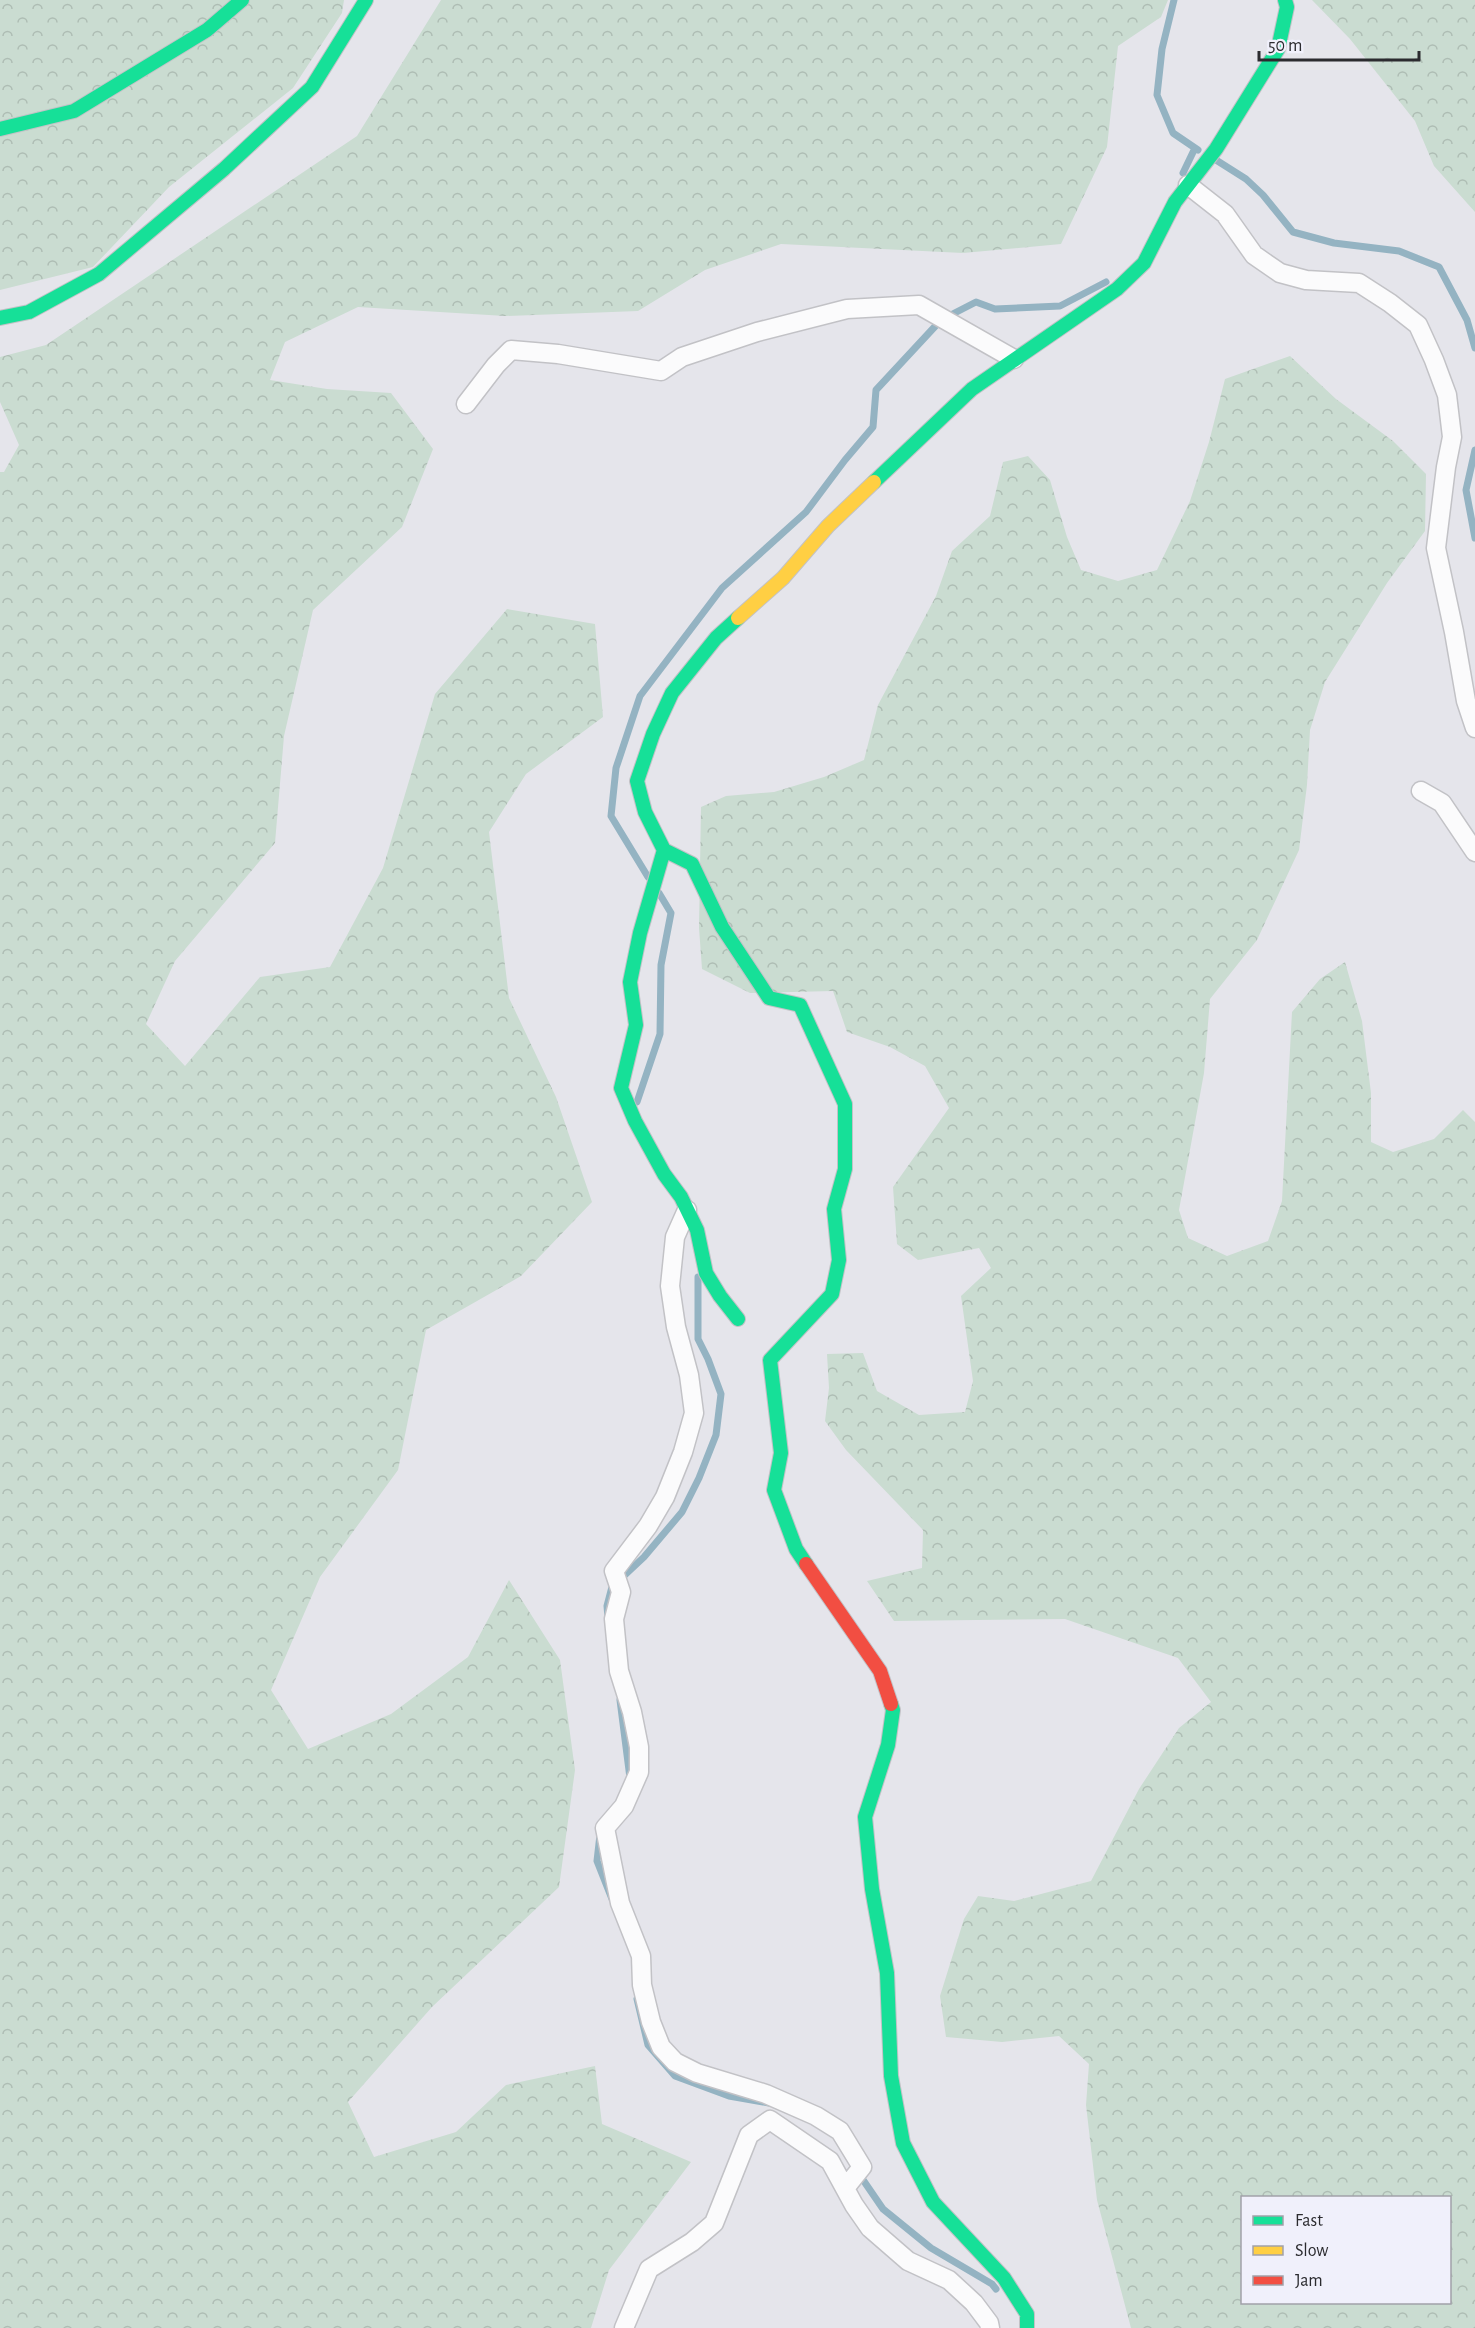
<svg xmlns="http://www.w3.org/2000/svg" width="1475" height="2328" font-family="'Alegreya Sans',sans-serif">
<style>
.forest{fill:url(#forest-crowns);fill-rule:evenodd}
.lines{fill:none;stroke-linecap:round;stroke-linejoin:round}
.stream{stroke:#94b3c2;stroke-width:7}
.street-casing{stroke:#c2c2c6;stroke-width:21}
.fast-casing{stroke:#c2c2c6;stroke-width:16}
.slow-casing{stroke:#c2c2c6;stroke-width:16}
.jam-casing{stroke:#c2c2c6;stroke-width:16}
.street{stroke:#fbfbfc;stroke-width:18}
.fast{stroke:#16e098;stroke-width:14}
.slow{stroke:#ffcf43;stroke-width:14}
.jam{stroke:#f24e42;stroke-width:14}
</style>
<defs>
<pattern id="forest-crowns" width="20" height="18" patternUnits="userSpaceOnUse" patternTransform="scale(1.5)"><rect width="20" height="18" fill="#cadcd1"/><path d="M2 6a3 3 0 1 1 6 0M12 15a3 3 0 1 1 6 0" fill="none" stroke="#aebdb4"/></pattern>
</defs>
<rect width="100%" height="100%" fill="#e5e5eb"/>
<path class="forest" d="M0,0h344l-2,13 -49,75 -124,99 -76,80 -93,23z
M441,0h727l-7,17 -43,29 -11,101 -46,97 -98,9 -182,-9 -76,26 -67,41 -133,5 -147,-9 -73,35 -15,38 57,9 64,4 42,56 -31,78 -89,83 -29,126 -9,107 -100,118 -29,63 39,42 75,-89 70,-10 53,-99 52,-174 72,-85 88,15 8,93 -77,57 -37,58 20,166 47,99 36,105 -71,74 -95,54 -28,140 -78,107 -49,113 37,59 83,-35 77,-57 41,-77 51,80 15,110 -16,117 -127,120 -84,95 26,55 82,-25 50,-47 89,-19 7,58 89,38 -82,108 -18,58h-591v-1856h4l15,-27 -19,-43v-45l46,-12 311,-209z
M1312,0h163v212l-41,-46 -19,-45 -65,-82z
M1290,356l46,43 57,42 33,33 -1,57 -38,52 -62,99 -15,48 -3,55 -8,65 -42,90 -47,59 -6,74 -25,137 9,28 39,18 41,-15 14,-40 10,-189 28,-33 25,-17 17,59 9,72v49l22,10 41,-13 29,-29 12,12v1206h-344l-34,-128 -11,-95 3,-41 -30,-28 -57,6 -56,-5 -6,-41 24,-77 14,-23 36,5 77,-20 48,-92 40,-61 32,-26 -33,-44 -113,-39 -171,2 -27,-40 55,-13 1,-38 -77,-80 -21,-29 4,-33 -2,-34 36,-1 14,38 42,24 46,-3 8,-31 -12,-85 30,-28 -12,-20 -61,12 -21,-16 -4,-57 56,-79 -24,-42 -35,-19 -43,-15 -14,-41 -83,2 -48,-24 -3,-41 2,-121 25,-11 48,-4 50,-15 40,-17 14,-55 58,-109 16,-45 38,-35 13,-54 25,-6 22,24 17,57 14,33 37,11 39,-11 33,-69 19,-59 16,-63zM1242,2198h208v104h-208z"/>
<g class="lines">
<path class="stream" d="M1174,0l-12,49 -5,46 16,38 25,17
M1216,160l30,19 17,16 30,37 41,11 65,8 40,16 28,53 8,28
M1183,173l12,-25
M1475,450l-9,40 9,48
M648,877l-37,-61 5,-48 24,-72 82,-108 84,-76 39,-52 28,-33 3,-37 65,-70 35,-18 19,7 65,-3 46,-24
M637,1102l23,-68 1,-69 10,-52 -12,-20
M608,1618l-1,-12 5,-19 32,-30 38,-45 17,-34 17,-43 5,-41 -13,-35 -10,-20v-62
M620,1700l10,78
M600,1835l-3,26 15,38
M637,1999l11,46 27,31 54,20 40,7
M859,2174l24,35 48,39 61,36 4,5"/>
<g class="street-casing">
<path id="street" d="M1188,185l37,29 29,41 26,18 26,7 53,3 31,20 28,22 16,35 13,35 5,42 -6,30 -10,81 18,84 12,69 9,27
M466,404l30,-39 15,-15 47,4 103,17 21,-14 75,-25 90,-23 72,-4 95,54
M1421,791l21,12 33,49
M687,1210l-12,27 -5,49 6,41 13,48 5,38 -11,39 -18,45 -17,29 -34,45 7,21 -7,27 5,52 13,41 7,35v25l-15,34 -19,22 15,75 21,53 1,29 9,37 10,25 14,15 22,11 69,21 50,22 24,15 22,36 -16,20
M624,2328l25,-59 43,-27 22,-19 35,-88 21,-15 60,41 24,44 16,23 38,33 41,19 25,23 15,20 1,5"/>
</g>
<g class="fast-casing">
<path id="fast" d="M0,129l74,-18 133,-81 35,-30
M0,318l29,-6 70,-38 125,-105 88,-82 54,-87
M874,482l98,-93 145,-100 27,-26 31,-61 41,-53 62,-100 9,-42 -2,-7
M664,850l28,14 30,63 47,71 31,7 45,99v65l-11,40 5,51 -7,34 -62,66 11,93 -7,37 22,59 10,15
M738,1319l-18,-23 -14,-23 -9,-43 -16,-33 -17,-23 -29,-53 -14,-33 15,-63 -6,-43 10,-49 24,-83 -19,-38 -8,-31 16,-47 19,-41 44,-55 22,-20
M891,1704l2,6 -5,35 -23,72 7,72 15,84 4,103 12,67 30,59 71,76 23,36v14"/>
</g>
<g class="slow-casing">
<path id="slow" d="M738,618l45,-40 45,-52 46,-44"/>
</g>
<g class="jam-casing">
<path id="jam" d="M806,1564l74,107 11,33"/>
</g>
<use href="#street" class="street"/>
<use href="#fast" class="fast"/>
<use href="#slow" class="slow"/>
<use href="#jam" class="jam"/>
</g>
<rect x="1241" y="2196" width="210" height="108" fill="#f0f0fb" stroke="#a1a1a9" stroke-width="1.5"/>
<rect x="1253" y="2216" width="30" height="9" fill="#16e098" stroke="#a1a1a9" stroke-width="1.5"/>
<text x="1295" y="2226" font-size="18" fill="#2b2b2f">Fast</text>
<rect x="1253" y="2246" width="30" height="9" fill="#ffcf43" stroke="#a1a1a9" stroke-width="1.5"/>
<text x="1295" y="2256" font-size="18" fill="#2b2b2f">Slow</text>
<rect x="1253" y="2276" width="30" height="9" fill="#f24e42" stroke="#a1a1a9" stroke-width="1.5"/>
<text x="1295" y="2286" font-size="18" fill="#2b2b2f">Jam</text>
<path d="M1259 51v9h160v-9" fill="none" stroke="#2b2b2f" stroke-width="3"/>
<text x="1268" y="51" font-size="18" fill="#2b2b2f" stroke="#f0f0fb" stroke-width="4.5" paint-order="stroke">50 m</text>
</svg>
